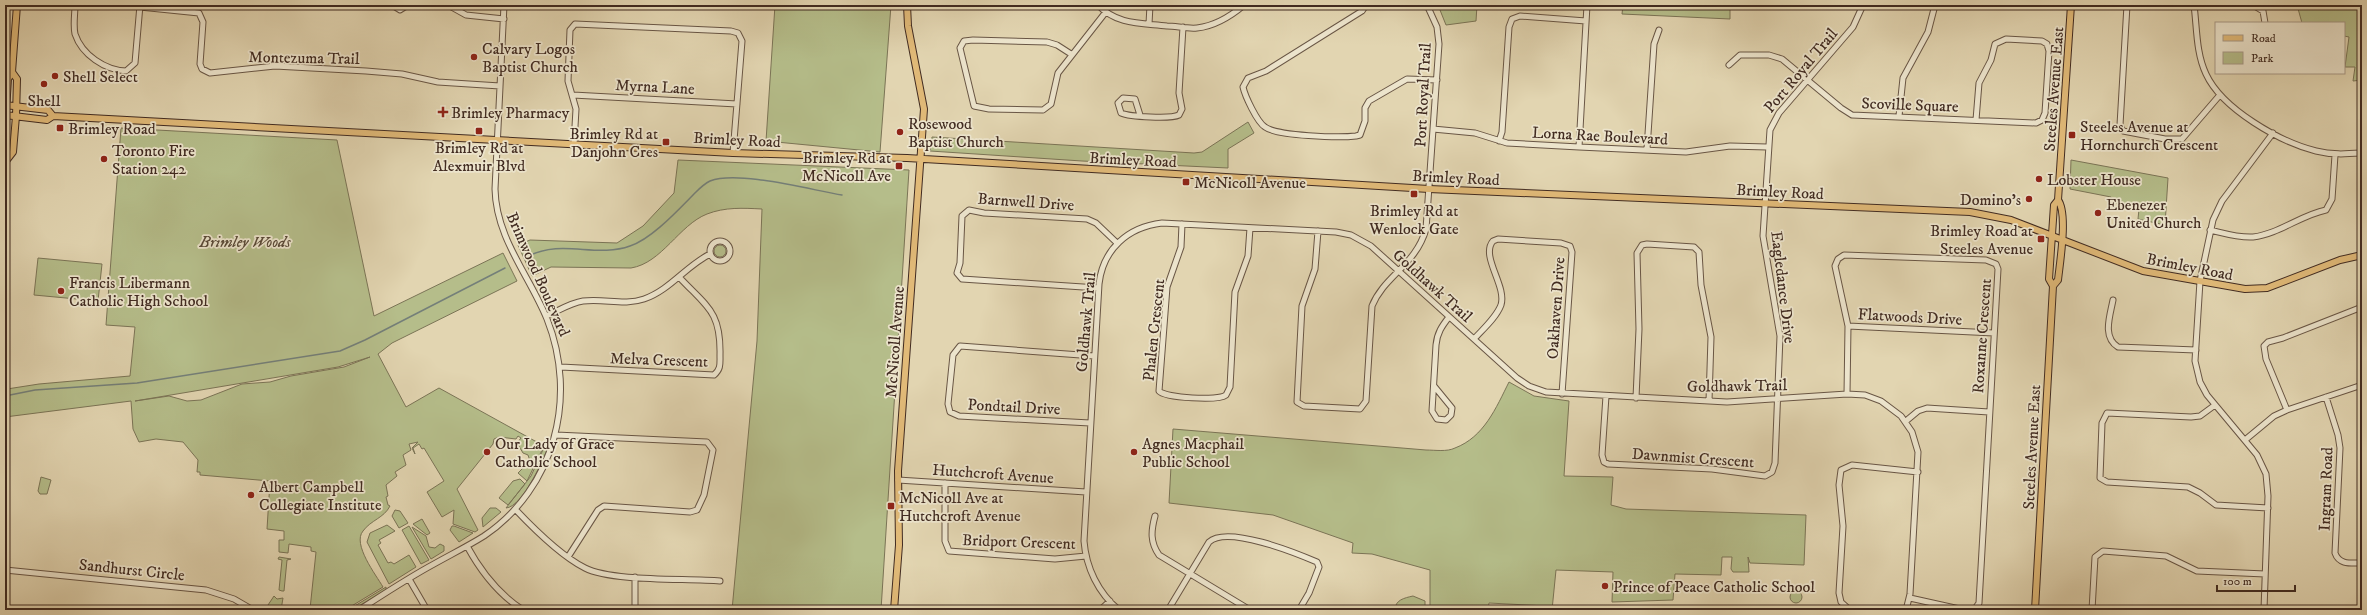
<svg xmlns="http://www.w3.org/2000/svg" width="2367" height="615" font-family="'IM FELL DW Pica',serif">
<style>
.green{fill:#b5bd8a;stroke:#7b7456;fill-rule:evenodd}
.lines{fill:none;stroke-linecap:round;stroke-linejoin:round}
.stream{stroke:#747f79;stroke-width:1.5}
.minor-casing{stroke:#695645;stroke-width:7}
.major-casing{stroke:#412b21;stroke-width:8}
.minor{stroke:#ece4cc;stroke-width:5}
.major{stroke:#e1ba78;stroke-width:6}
.poi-dot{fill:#8f2418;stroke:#ece4cc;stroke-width:1.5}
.labels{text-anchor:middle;stroke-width:3.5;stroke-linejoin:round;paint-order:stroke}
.poi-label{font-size:16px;fill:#412b21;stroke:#ece4cc;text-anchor:start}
.street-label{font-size:16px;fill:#412b21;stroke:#ece4cc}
.park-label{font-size:16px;font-style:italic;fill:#584836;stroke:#ece4cc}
</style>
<rect width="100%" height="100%" fill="#e2d5b1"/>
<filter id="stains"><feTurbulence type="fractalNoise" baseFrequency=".005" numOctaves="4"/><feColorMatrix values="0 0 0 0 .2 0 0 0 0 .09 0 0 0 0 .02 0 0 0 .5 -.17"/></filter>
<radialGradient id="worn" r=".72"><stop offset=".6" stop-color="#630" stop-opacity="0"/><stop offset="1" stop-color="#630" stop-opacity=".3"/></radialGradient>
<path class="green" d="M775,5h116l-11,147 -114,-11z
M1438,5h39l-1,16 -30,4z
M1623,5h107v14l-108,-5z
M1740,5h41l1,4 -42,-3z
M2297,5h65v75l-9,1 2,-14h-10l4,-30 -5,-1v-13h-42z
M1248,122l6,11 -26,16v19l-146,-7 -152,-10 2,-14 262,16 8,-1z
M121,128l216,12 37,176 129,-63 14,28 -125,62 -14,11 28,53 33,-19 105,58 -17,35 -9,-8 12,-12 -2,-6 -5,-2 -6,-10 4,-5 -3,-2 -2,3 -17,-2 -5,2 -1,5 -36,45 21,41 -3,2 -22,-8 1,-14 -12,7 -15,-25 17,-11 -20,-33 -2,1 -3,-5 -6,4 2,6 -3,-6 6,-6 -9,2 2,6 -8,5 3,10 -11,7 2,4 -11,9 2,11 -2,1 2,8 2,1c-6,12 -19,14 -27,25 -11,13 13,44 20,56l-38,23h-40l5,-1 6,-57 -5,-1v-4l-22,-3 -1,9 -9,-1v-12h5v-9l-17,-2 3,-48 -70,-6v-3h-3l1,-12 -15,-18 -27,-3 -17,3 -6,-13 -2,-28 -126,16 2,-28 32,-5 91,-8 5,-49 -29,-2zM370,357l-26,10 -53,9 -21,6 -28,2 -41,16 -14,1 -18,-5 -34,5 203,-34z
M678,160l231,10 -28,440h-149l25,-269 5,-132c-19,-1 -37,-2 -55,5 -28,11 -45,49 -76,54l-80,-1 -19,9 -14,-31 12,-5 87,3 26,-17 31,-33z
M2071,160l97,18 -3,47 -27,-6 1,-10 -12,-2 -16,-6v-4l-41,-8z
M714 251a6 6 0 1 1 12 0a6 6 0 1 1-12 0Z
M38,258l64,6 -4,37 -64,-6z
M1509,382l25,14 35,5 -5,75 49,1 -2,28 15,4 180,6 -2,50 -54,-2 -2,-6 1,15h-16l-2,-3 1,-12h-10l-1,18 -46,-1 -2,26 -61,2 1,-30 -57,-2 -4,40h-6v-4l-57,-3 -1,7h-58v-40l-58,-16 -20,-1 1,-10 -80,-28 -104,-12 4,-74 253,21c9,0 21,2 29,-2 29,-11 41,-40 54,-66z
M547,441l3,1c-5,14 -27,65 -44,66l25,-32z
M41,477l10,3 -4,14h-7l-2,-3z
M520,479l5,5 -17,21 -9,-7 14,-17z
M490,508h6l5,4 -18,15 -1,-9z
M395,510l5,1 8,12 -9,5 -7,-12z
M422,519l8,14 -3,2 -14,-11z
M387,525l8,6 -16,9 2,3 -3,2 10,18 3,-1 3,2 15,-9 7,12 -27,17 -22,-42 3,-9z
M409,526l20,34 -8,4 -19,-34z
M452,526h2l19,7 -14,9 -9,-12z
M412,527l14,9 3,11 6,1 5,-4 4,2v5l-13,8z
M279,557l12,2 -4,1 -3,31h-2l-3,-1 3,-30 -4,-1z
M386,587v3l-34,20h-4z
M1790 597a6 6 0 1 1 12 0a6 6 0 1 1-12 0Z
M274,596l3,3 6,-1 -2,12h-12l-3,-2z
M1413,596l12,5v9h-30c0,-10 9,-12 18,-14z"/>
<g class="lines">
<path class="stream" d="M529,256c32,-17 68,2 101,-10 22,-7 49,-37 66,-54 4,-4 8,-8 14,-11 28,-11 101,9 132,14
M5,396l30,-6 102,-7 203,-32 25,-11 140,-72"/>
<g class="minor-casing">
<path id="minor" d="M75,5c0,9 -2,20 0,29 7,21 30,36 51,37l9,-8 5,-58
M288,5h30
M392,5l8,5 8,-5
M448,5l18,10 38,4
M1098,5c19,20 43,18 69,21 9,0 20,3 30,2 18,-2 34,-12 47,-23
M1366,5l-4,6 -96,60 -18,7 -5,9c2,9 14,35 22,40 12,9 74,11 91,9l4,-1 5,-14v-13l4,-7 38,-22 30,1
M2127,5l-7,120 3,6 42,8h17l37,-43
M2194,5c3,23 2,48 12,69 16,35 74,68 110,77 16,4 30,3 46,2
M2253,5l10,6 2,12
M140,7l59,6 4,9 -3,42 2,5 8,4 65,-7 91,5 36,3 36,8 62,4
M1149,24l1,-19
M1071,54l-14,-9 -10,-3 -74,-2 -9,1 -4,7 14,58 15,3 54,1 8,-6 7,-31 47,-60
M1729,65l11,-10h29l13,4 59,49 11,7 184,8 6,-3 3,-7 4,-62 -2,-7 -5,-3 -36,-2 -11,5 -4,16 -12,23 -3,37
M573,95l164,9
M1140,115l-5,-16 -12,-1 -5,5 3,10c9,4 50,6 58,2l3,-6 -3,-16 4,-66
M1899,116l4,-38 25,-46 7,-27
M1433,129l42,4 32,10 72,4 107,5 44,-6 37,1
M1499,141l3,-9 7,-105 3,-8 8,-3 66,5
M574,144l2,-35 -8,-28 2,-51 5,-6 156,7 7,2 4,8 -9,112
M1579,147l8,-142
M1647,149l7,-105 5,-14
M1182,224l-1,23 -14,40 -8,104c6,7 60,10 67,4l4,-8 5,-95 13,-36 2,-28
M2210,230c13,3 29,8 43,7 26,-3 48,-22 73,-27l6,-11 3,-44
M1318,231l-3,38 -13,37 -5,96 7,4 56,3 6,-8 6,-95c12,-30 44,-41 54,-77l13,-185 -2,-17 -10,-22
M710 251a10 10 0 1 1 20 0a10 10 0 1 1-20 0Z
M1098,288l-136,-9 -5,-6 3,-10 2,-47 7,-6 15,3 103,6 9,4 21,20
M2113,300c-3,16 -11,37 5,47l78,3
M546,316c12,-5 24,-13 37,-15 21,-3 41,5 61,-2 26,-9 42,-33 66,-45
M1848,326l146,7
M1474,339c9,-10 22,-21 27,-34 6,-19 -21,-49 -8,-64l5,-2 63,4 9,3 2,6 -10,142
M561,367l153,8c7,-6 6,-11 6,-20 1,-44 -13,-48 -41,-78
M1434,386l18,22 -1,7 -5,5 -9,-1 -5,-8 4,-66c1,-12 6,-19 13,-28
M1847,394l1,-68 -13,-60 3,-7 6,-4 142,5 10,4 2,5 -19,334 -5,7
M1606,396l-4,59 2,7 4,2 104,5 53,7 7,-4 3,-9 5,-127 -17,-100 7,-106 9,-17 74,-86 10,-22
M2326,397l12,38 2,13 -5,105c4,12 16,10 27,10
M1636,398l3,-69 -2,-76 5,-8 5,-1 47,3 5,5 2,33 10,52 -2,64
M2215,405l-15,11 -9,1 -84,-4 -5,10 -2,55 7,4 81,5 12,6 16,12 52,3
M2287,410l-21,-51 -2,-13 4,-4 15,-4 79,-31
M1906,421l12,-10 9,-3 62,4
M1090,423l-131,-7 -9,-4 -2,-8 5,-49 7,-9 134,10
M556,435l151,7 6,8 -9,45 -7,15 -7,2 -86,-6 -6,4 -30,47
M2245,440l29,-24 13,-6 75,-25
M898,480l188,12
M945,483v58l4,10 106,8 31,-3
M515,509c18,19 46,47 70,59 28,14 101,10 135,13
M1155,516c-4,15 -5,26 4,39l91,55
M467,546c14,26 31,48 56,64
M5,570l201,20 28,9 19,11
M635,577v33
M409,579l18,31
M1910,598l54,12
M359,610c25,-16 49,-32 75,-46 16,-9 34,-18 50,-28 71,-48 94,-139 63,-217 -18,-44 -51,-81 -52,-130l9,-184
M1100,610l10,-9
M1119,610c-21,-17 -33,-43 -35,-69l15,-257c4,-35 29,-57 63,-61l174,9 15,3 20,11 146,132 12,8 17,6 181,10 120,-8 18,1 16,6 20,15 11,16 6,20 -8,142 -4,16
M1168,610l41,-68c18,-17 87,11 108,20l2,5 -10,26 -10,17
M1850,610l-9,-8 -2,-9 4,-67 -4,-41 2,-15 11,-5 66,7
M2092,610l3,-53 8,-6 63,5 31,15 68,3
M2264,610l4,-114 -2,-22 -9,-19 -50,-60 -7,-13 -5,-21 5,-80 13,-61 9,-19 51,-68"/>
</g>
<g class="major-casing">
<path id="major" d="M5,105l43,5 5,6
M5,115l42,5 6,-4 680,37 174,5 522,31 541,23 41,8 132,51 102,18 22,-1 73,-28 22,-5
M5,126l3,-47 4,-7 5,-67
M6,161l7,-9 3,-36 1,-37 -5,-7
M5,172v-14
M2053,286l5,-6c2,-18 10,-67 0,-80
M894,610l5,-65 -1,-74 26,-362 -16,-83 -1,-21
M2035,610l18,-324 -4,-7 5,-74 4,-5 13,-195"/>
</g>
<use href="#minor" class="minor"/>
<use href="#major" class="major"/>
</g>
<g class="poi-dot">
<circle cx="474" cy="57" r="4"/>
<circle cx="55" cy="76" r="4"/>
<circle cx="44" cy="84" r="4"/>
<path d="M441 106h4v4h4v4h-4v4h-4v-4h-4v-4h4z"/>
<rect x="56" y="124" width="8" height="8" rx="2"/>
<rect x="475" y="127" width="8" height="8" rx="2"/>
<circle cx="900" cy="132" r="4"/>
<rect x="2068" y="131" width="8" height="8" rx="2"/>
<rect x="662" y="138" width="8" height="8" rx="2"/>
<circle cx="104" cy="159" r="4"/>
<rect x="895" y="162" width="8" height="8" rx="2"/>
<circle cx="2039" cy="179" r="4"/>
<rect x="1182" y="178" width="8" height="8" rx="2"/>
<rect x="1410" y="190" width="8" height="8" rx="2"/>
<circle cx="2029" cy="199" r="4"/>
<circle cx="2098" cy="213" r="4"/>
<rect x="2037" y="235" width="8" height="8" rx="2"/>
<circle cx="61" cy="291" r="4"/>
<circle cx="487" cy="452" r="4"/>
<circle cx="1134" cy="452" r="4"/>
<circle cx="251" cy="495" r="4"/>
<rect x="887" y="502" width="8" height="8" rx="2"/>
<circle cx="1605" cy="586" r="4"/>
</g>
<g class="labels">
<g class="poi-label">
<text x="482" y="54">Calvary Logos<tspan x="482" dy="18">Baptist Church</tspan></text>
<text x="63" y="82">Shell Select</text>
<text x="44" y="106" text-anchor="middle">Shell</text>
<text x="451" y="118">Brimley Pharmacy</text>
<text x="908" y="129">Rosewood<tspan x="908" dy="18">Baptist Church</tspan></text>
<text x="2080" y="132">Steeles Avenue at<tspan x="2080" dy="18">Hornchurch Crescent</tspan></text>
<text x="68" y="134">Brimley Road</text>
<text x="658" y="139" text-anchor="end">Brimley Rd at<tspan x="658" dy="18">Danjohn Cres</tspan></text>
<text x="479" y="153" text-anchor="middle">Brimley Rd at<tspan x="479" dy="18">Alexmuir Blvd</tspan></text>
<text x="112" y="156">Toronto Fire<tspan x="112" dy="18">Station 242</tspan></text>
<text x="891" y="163" text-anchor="end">Brimley Rd at<tspan x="891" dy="18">McNicoll Ave</tspan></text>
<text x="2047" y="185">Lobster House</text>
<text x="1194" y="188">McNicoll Avenue</text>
<text x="2021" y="205" text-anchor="end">Domino's</text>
<text x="2106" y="210">Ebenezer<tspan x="2106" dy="18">United Church</tspan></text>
<text x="1414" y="216" text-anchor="middle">Brimley Rd at<tspan x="1414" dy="18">Wenlock Gate</tspan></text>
<text x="2033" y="236" text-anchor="end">Brimley Road at<tspan x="2033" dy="18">Steeles Avenue</tspan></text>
<text x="69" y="288">Francis Libermann<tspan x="69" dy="18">Catholic High School</tspan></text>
<text x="495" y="449">Our Lady of Grace<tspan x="495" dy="18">Catholic School</tspan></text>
<text x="1142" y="449">Agnes Macphail<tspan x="1142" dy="18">Public School</tspan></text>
<text x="259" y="492">Albert Campbell<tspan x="259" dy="18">Collegiate Institute</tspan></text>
<text x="899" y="503">McNicoll Ave at<tspan x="899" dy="18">Hutchcroft Avenue</tspan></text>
<text x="1613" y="592">Prince of Peace Catholic School</text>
</g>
<g class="street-label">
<text transform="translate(304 57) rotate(1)" y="6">Montezuma Trail</text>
<text transform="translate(1800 70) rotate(-50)" y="6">Port Royal Trail</text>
<text transform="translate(655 86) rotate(3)" y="6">Myrna Lane</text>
<text transform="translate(2053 89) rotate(-86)" y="6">Steeles Avenue East</text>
<text transform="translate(1422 95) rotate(-87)" y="6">Port Royal Trail</text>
<text transform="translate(1910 104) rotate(2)" y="6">Scoville Square</text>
<text transform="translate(1600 135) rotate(3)" y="6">Lorna Rae Boulevard</text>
<text transform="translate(737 139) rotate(3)" y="6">Brimley Road</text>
<text transform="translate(1133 159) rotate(3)" y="6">Brimley Road</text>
<text transform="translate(1456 177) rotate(3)" y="6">Brimley Road</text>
<text transform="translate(1780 191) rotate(3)" y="6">Brimley Road</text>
<text transform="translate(1026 201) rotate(4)" y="6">Barnwell Drive</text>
<text transform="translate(2190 266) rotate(11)" y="6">Brimley Road</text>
<text transform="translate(539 274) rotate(66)" y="6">Brimwood Boulevard</text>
<text transform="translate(1433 285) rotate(42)" y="6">Goldhawk Trail</text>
<text transform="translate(1784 287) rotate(83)" y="6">Eagledance Drive</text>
<text transform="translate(1555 308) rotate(-86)" y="6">Oakhaven Drive</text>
<text transform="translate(1910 316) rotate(3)" y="6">Flatwoods Drive</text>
<text transform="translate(1085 322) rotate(-85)" y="6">Goldhawk Trail</text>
<text transform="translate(1153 330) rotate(-84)" y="6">Phalen Crescent</text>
<text transform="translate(1981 336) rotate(-86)" y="6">Roxanne Crescent</text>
<text transform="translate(894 342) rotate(-86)" y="6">McNicoll Avenue</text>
<text transform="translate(659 359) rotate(2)" y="6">Melva Crescent</text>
<text transform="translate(1737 385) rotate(-1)" y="6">Goldhawk Trail</text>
<text transform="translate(1014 406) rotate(3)" y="6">Pondtail Drive</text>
<text transform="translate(2031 447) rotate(-87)" y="6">Steeles Avenue East</text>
<text transform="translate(1693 457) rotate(4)" y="6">Dawnmist Crescent</text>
<text transform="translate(993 473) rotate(4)" y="6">Hutchcroft Avenue</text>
<text transform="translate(2325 489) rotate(-88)" y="6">Ingram Road</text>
<text transform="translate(1019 541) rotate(2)" y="6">Bridport Crescent</text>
<text transform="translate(132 569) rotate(6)" y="6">Sandhurst Circle</text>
</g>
<g class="park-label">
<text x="245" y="247">Brimley Woods</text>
</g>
</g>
<rect width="2367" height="615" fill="none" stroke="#e2d5b1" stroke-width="20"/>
<rect x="6" y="6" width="2355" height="603" fill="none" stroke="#412b21" stroke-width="2"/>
<rect x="10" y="10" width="2347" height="595" fill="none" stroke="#412b21"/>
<rect x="2215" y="22" width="130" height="52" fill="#ece4cc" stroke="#a89a88"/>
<rect x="2223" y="35" width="20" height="6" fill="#e1ba78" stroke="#a89a88"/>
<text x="2251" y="42" font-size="12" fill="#412b21">Road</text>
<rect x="2223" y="52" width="20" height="12" fill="#b5bd8a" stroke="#a89a88"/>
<text x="2251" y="62" font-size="12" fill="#412b21">Park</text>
<path d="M2217 585v6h78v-6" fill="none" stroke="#412b21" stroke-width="2"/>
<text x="2223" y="585" font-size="12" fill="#412b21" stroke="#ece4cc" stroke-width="3" paint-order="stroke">100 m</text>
<rect width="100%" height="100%" filter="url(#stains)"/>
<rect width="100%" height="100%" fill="url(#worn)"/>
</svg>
